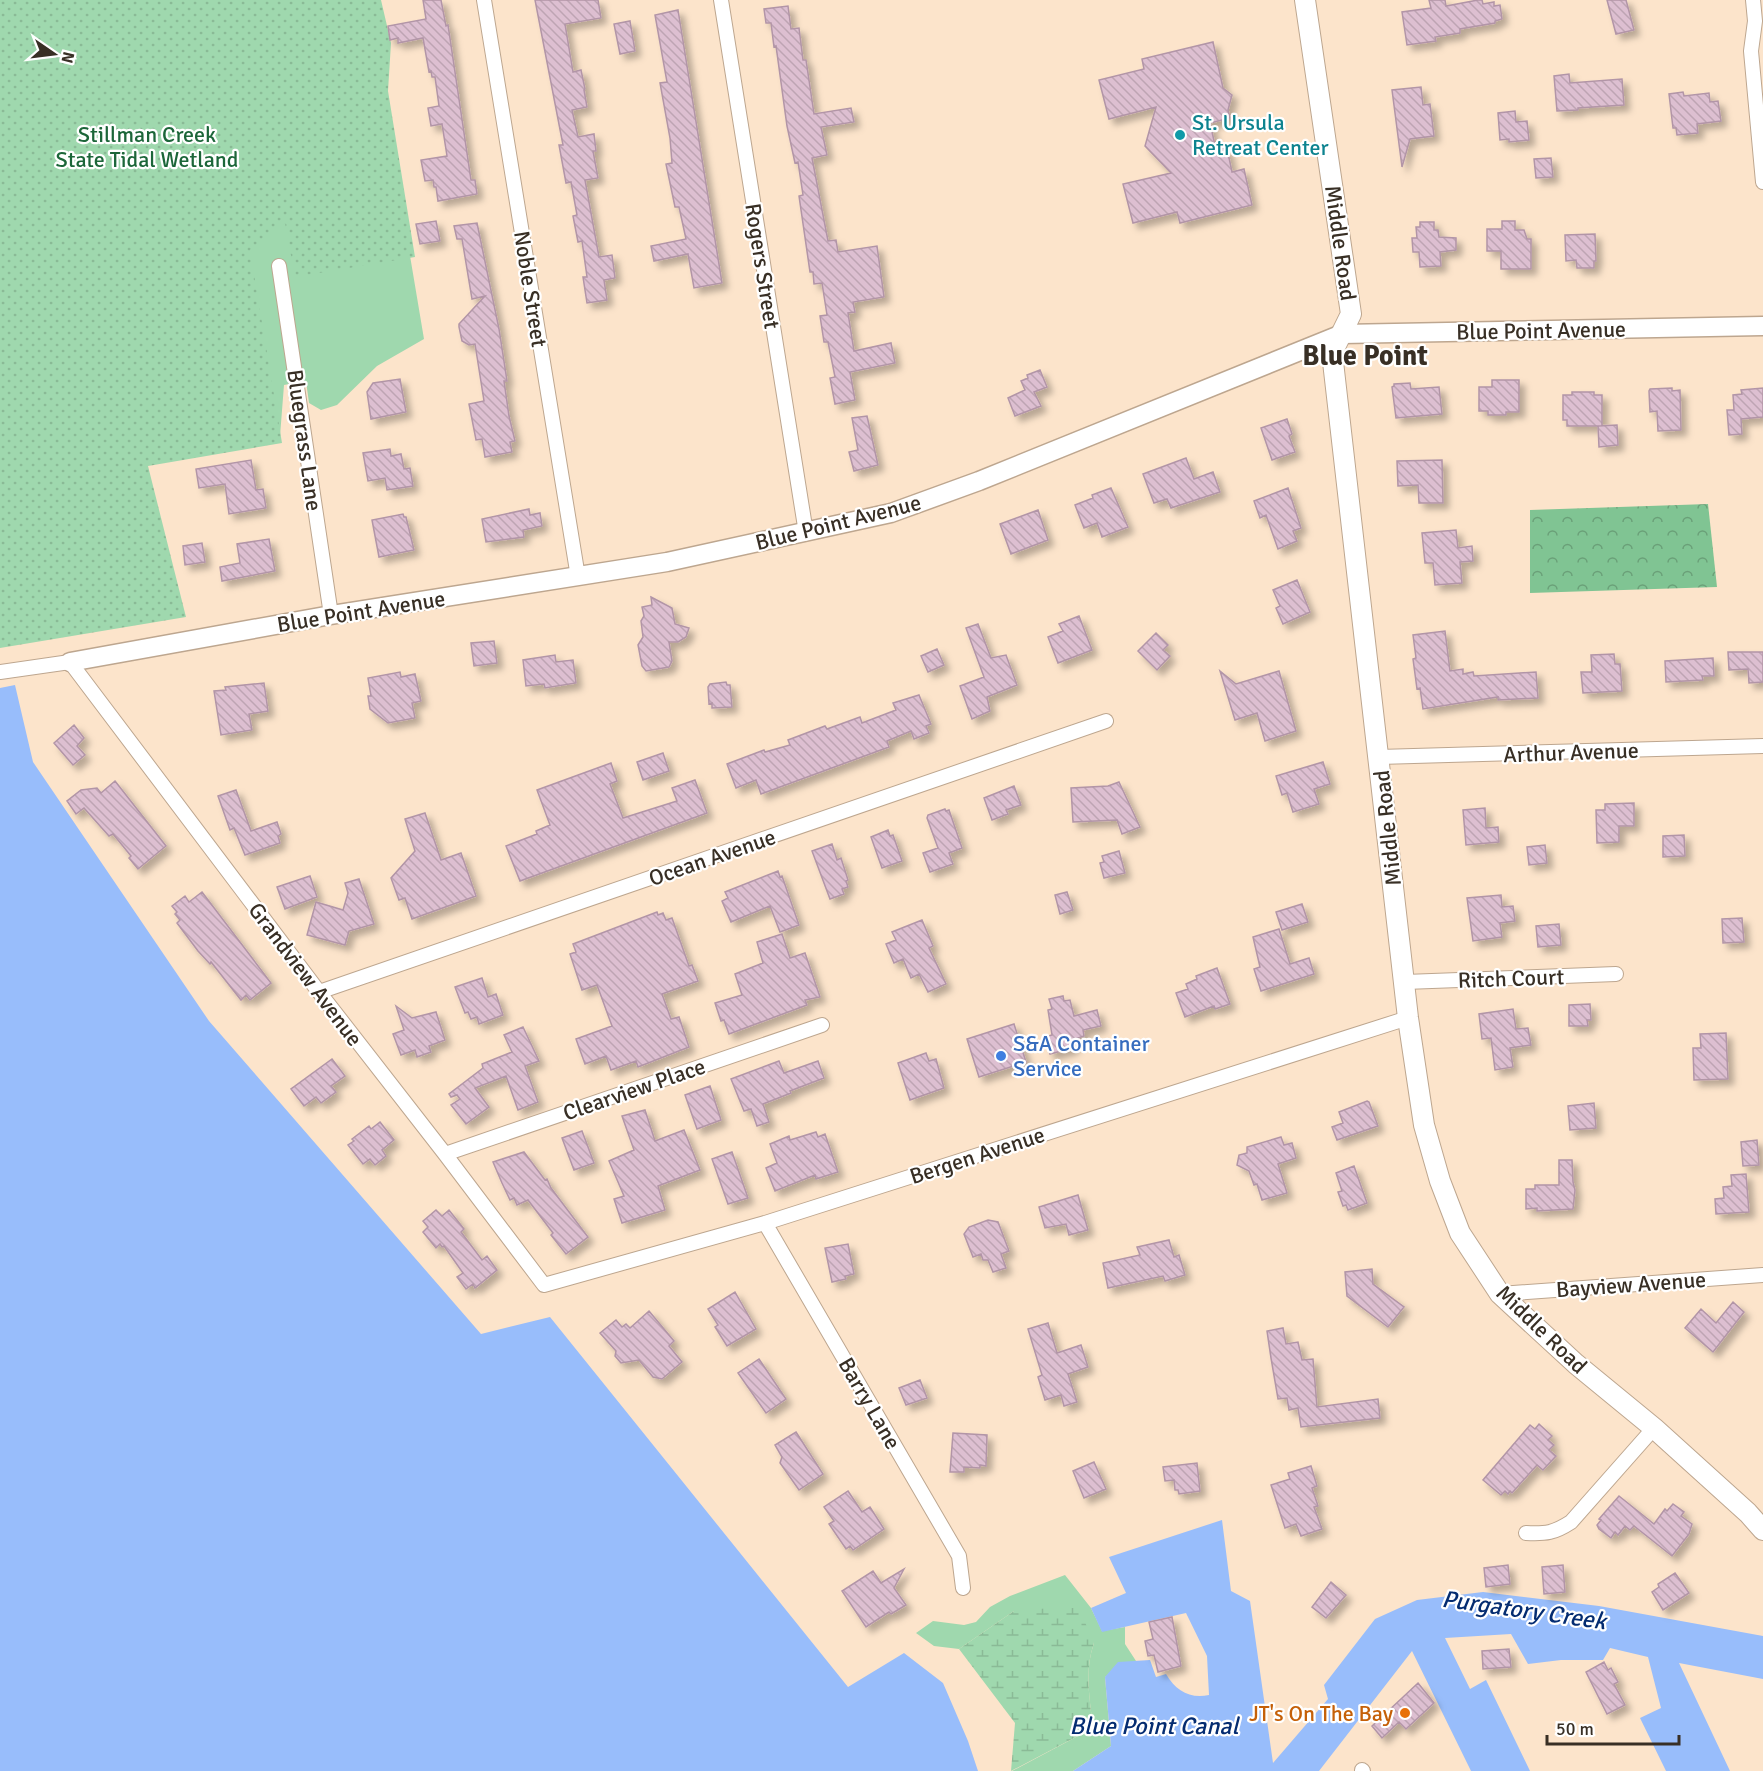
<svg xmlns="http://www.w3.org/2000/svg" width="1763" height="1771" font-family="Signika,sans-serif">
<style>
.green{fill:#9fd8ae}
.forest{fill:url(#forest-crowns)}
.wetland{fill:url(#wetland-marsh)}
.park{fill:url(#park-dots)}
.water{fill:#98bdfb}
.building{fill:url(#building-back-hatch);stroke:#b295a7;stroke-width:1.5;filter:url(#shadow)}
.lines{fill:none;stroke-linecap:round;stroke-linejoin:round}
.minor-casing{stroke:#bda68f;stroke-width:16}
.tertiary-casing{stroke:#bda68f;stroke-width:21}
.secondary-casing{stroke:#bda68f;stroke-width:22}
.minor{stroke:#fff;stroke-width:14}
.tertiary{stroke:#fff;stroke-width:18}
.secondary{stroke:#fff;stroke-width:20}
.culture-dot{fill:#0f9aa8;stroke:#fff;stroke-width:2}
.shop-dot{fill:#3f7fe0;stroke:#fff;stroke-width:2}
.food-dot{fill:#e8710a;stroke:#fff;stroke-width:2}
.labels{text-anchor:middle;stroke-width:4.5;stroke-linejoin:round;paint-order:stroke}
.culture-label{font-size:22px;fill:#0d838f;stroke:#fff;text-anchor:start}
.park-label{font-size:22px;fill:#1c6639;stroke:#fff}
.street-label{font-size:22px;fill:#382f25;stroke:#fff}
.shop-label{font-size:22px;fill:#366cbe;stroke:#fff;text-anchor:start}
.food-label{font-size:22px;fill:#c56008;stroke:#fff;text-anchor:end}
.water-label{font-size:24px;font-style:italic;fill:#042c71;stroke:#fff}
.district-label{font-size:28px;font-weight:bold;fill:#382f25;stroke:#fff}
</style>
<defs>
<pattern id="forest-crowns" width="20" height="18" patternUnits="userSpaceOnUse" patternTransform="scale(1.5)"><rect width="20" height="18" fill="#80c493"/><path d="M2 6a3 3 0 1 1 6 0M12 15a3 3 0 1 1 6 0" fill="none" stroke="#6aa078"/></pattern>
<pattern id="wetland-marsh" width="20" height="14" patternUnits="userSpaceOnUse" patternTransform="scale(1.5)"><rect width="20" height="14" fill="#9fd8ae"/><path d="M1 5h8M5 5V1M11 12h8M15 12V8" fill="none" stroke="#8aba96"/></pattern>
<pattern id="park-dots" width="8" height="8" patternUnits="userSpaceOnUse" patternTransform="scale(1.5)"><rect width="8" height="8" fill="#9fd8ae"/><path d="M2 2h.1M6 6h.1" fill="none" stroke="#8aba96" stroke-width="1.8" stroke-linecap="round"/></pattern>
<pattern id="building-back-hatch" width="6" height="6" patternUnits="userSpaceOnUse" patternTransform="scale(1.5)"><rect width="6" height="6" fill="#ddbfd1"/><path d="M-1 5l2 2M0 0l6 6M5-1l2 2" fill="none" stroke="#bea4b3"/></pattern>
<filter id="shadow"><feDropShadow dx="5.5" dy="5.5" stdDeviation="3" flood-color="#0004"/></filter>
</defs>
<rect width="100%" height="100%" fill="#fce4cb"/>
<path class="green" d="M275,200l129,20 20,119 -47,27 -40,39 -16,5 -12,-7 -3,-22 -22,4 -4,51 -280,-84z
M1065,1575l26,33 11,23 23,-4v17l11,17 -31,16 6,69 -38,25h-61l81,-43c-3,-28 -9,-57 1,-85l-80,-32 -55,38 -25,-3 -18,-13 17,-12 31,4 12,-3 14,-15 20,-11z"/>
<path class="forest" d="M1708,504l9,83 -187,6v-83z"/>
<path class="wetland" d="M1078,1606l16,37c-10,28 -4,57 -1,85l-82,43 4,-48 -56,-74 55,-38z"/>
<path class="park" d="M0,0h381l10,43 -3,48 27,166 -120,20 -10,-54 -35,27 32,193 -134,23 38,151 -186,31z"/>
<path class="water" d="M15,685l18,77 176,259 272,313 69,-17 298,370 56,-34 39,30 25,58 10,30h-978v-1083z
M1222,1520l9,71 19,10 23,162 55,-64 -4,-14 51,-66 42,-19 66,-8 116,14 164,30v43l-84,-16 51,108h-64l-26,-53 21,-10 -13,-51 -38,-9 -7,12h-42l-33,4 -17,-30 -66,4 25,51 16,-9 44,91h-59l-59,-120 -93,120h-246l38,-25 -6,-69 13,-15 32,-2 6,17 10,-3c10,17 24,25 43,21l-2,-39 -21,-43 -84,19 -11,-24 35,-15 -17,-36z"/>
<path class="building" d="M423,0h18l5,26 2,-1 23,155h4l2,14 -39,7 -2,-14h-2l-1,-7 -8,1 -4,-21 26,-4 -5,-32 -11,2 -3,-18 11,-2 -4,-29h-3l-1,-6 -2,1 -6,-34 -25,5v-5l-8,2 -2,-14 38,-7z
M535,0h63l3,18 -36,6 8,48 8,-2 4,19 -1,1 3,17 -15,3 6,27 16,-3 2,17h-3l5,27 -13,2 14,77 13,-2 3,23 -11,2 3,20 -20,3 -4,-26h4l-5,-36 -4,1 -5,-26 4,-1 -6,-33 -5,1 -7,-38h4z
M1429,0h16l1,6 32,-6h4l1,4 11,-2v4l6,-1 2,14 -7,2v2l-35,6v4l-25,4 1,4 -29,4 -5,-33 29,-4z
M1607,0h19l8,30 -18,4z
M788,6l3,23 8,-1 4,32h3l8,54 37,-6 3,14 -33,5 6,28 -15,3 16,83 8,-1 2,12 39,-6 7,51 -31,5 2,10 -7,1 6,38 37,-8 4,20 -45,9 5,28 -20,4 -5,-26 5,-1 -7,-35h-4l-4,-26 7,-1 -5,-32 -8,1 -1,-12h-3l-11,-76 4,-1 -5,-33 -3,1 -8,-37 -11,-80 -2,1 -3,-24h-5l-2,-14z
M678,10l44,273 -28,5 -6,-34 -34,7 -3,-15 35,-7 -7,-32h-4l-9,-43 6,-1 -2,-25 -10,-55 7,-1 -12,-67z
M630,21l5,30 -15,3 -6,-30z
M1213,42l10,46 9,7 -4,15 2,8 -20,5 6,27 11,-2 5,24 12,-3 8,36 -72,18 -3,-11 -44,11 -10,-39 48,-11 -26,-27 11,-39 -47,12 -10,-39 45,-11 -2,-10z
M1569,74l1,9 52,-4 2,26 -46,3v2l-21,1 -3,-35z
M1421,87l2,18 7,-1 4,32 -24,3 -8,28 -10,-77z
M1683,92l1,4 25,-3 1,9 8,-1 3,20 -24,3 1,9 -21,2 -1,-7h-3l-4,-34z
M1515,111l1,11 11,-1 2,19 -20,2v-3l-9,1 -2,-27z
M1551,158l2,19 -17,1 -2,-19z
M436,221l4,20 -20,3 -4,-20z
M1502,221h13v9h9l3,9h4v30h-30v-18h-14v-22h15z
M1420,222h14v8h4l1,7 17,1v12l-16,2 1,14 -21,1 -1,-15h-6l-1,-14h5l-1,-11h4z
M477,223l22,106 8,52h-3l5,35 6,25 -5,1 2,10 -27,5 -3,-18 -6,1 -7,-36 15,-3 -9,-57 -6,1 -7,-4 -3,-14v-3l26,-28 -13,3 -10,-60h-5l-3,-13z
M1595,234l1,27h-2v7h-17l-1,-8 -10,1 -1,-26z
M1040,370l7,17 -13,5 7,14 -26,10 -7,-18 17,-8 -4,-9 7,-3 -1,-3z
M400,379l6,33 -35,7 -4,-27 6,-9z
M1492,380h27v32h-13v3h-18v-4h-9v-24h13z
M1410,383l1,6 28,-2 3,27 -46,4 -4,-31 2,-1v-2z
M1672,388v3l8,-1 1,40 -23,1 -1,-20 -7,1 -1,-21 1,-2z
M1763,388v29l-22,2 1,15 -13,1 -2,-25h7l-1,-15 9,-1 -1,-4z
M1572,392h22v3h8v31h-35v-6h-4v-25h9z
M867,416l11,49 -24,6 -5,-19 9,-2 -6,-32z
M1287,419l5,15 -3,2 6,16 -23,8 -11,-32z
M1617,425l1,20 -19,2 -1,-21z
M390,449l1,7 10,-2 3,15 6,-1 3,18 -26,4 -2,-12 -17,3 -5,-28z
M1186,458l8,21 19,-7 7,20 -49,16 -4,-9 -13,4 -11,-29z
M251,460l5,30 7,-1 3,19 -37,6 -4,-30 -26,4 -3,-19z
M1442,460l1,43h-24l-1,-18 -20,1 -1,-25z
M1111,488l17,39 -26,10 -5,-14 -13,5 -9,-23 18,-7 -1,-3z
M1288,488l13,40 -8,3 4,10 -19,8 -12,-34 -6,3 -6,-17z
M529,509l1,6 10,-2 2,13 -19,4 1,7 -38,5 -4,-23z
M1038,510l10,30 -37,14 -11,-30z
M403,514l1,3h2l8,33 -35,7 -7,-37z
M1456,530l2,18 14,-2 1,15 -13,1 2,21 -27,2 -2,-22h-8l-3,-30z
M269,539l6,32 -53,10 -2,-14 20,-4 -3,-19z
M202,543l3,19 -20,3 -2,-19z
M1297,580l13,32 -27,12 -7,-16 4,-2 -7,-16z
M651,597l21,11 3,16 14,4 -3,9 -8,5h-9l3,19 -3,6 -23,4 -4,-5 -4,-21 5,-8 -2,-16 3,-5 -2,-9 10,-2z
M1079,616l13,34 -34,13 -10,-26 15,-6 -4,-7z
M978,624l13,34 15,-3 11,30 -30,12 3,14 -18,8 -12,-33 24,-9 -18,-49z
M1445,631l5,40 13,-2v5l10,-2 1,4 62,-4 2,26 -40,2v-3l-75,12 -3,-21 -3,1 -4,-30 3,-1 -3,-23z
M1156,633l12,12 -5,5 7,6 -13,14 -19,-19z
M494,641l3,22 -23,3 -3,-23z
M937,649l7,16 -16,7 -7,-16z
M1728,652h35v30l-14,1 -1,-14 -19,1z
M1614,654l1,10h5l2,27 -39,2 -2,-21h11l-1,-17z
M555,655l1,7 17,-2 3,23 -31,5 -1,-4 -18,2 -3,-26z
M1713,658l1,18h-12l1,4 -37,2 -1,-21z
M1220,671l16,13 43,-13 17,60 -31,10 -8,-28 -22,7z
M400,672l1,5 14,-3 6,27 -9,2 3,15 -27,5 -18,-14 -2,-13h3l-3,-18z
M726,682l1,3h3l2,22 -20,1v-5l-3,1 -1,-17 2,-3z
M264,683l4,28 -19,3 3,16 -31,5 -7,-44 12,-1 -1,-3z
M919,695l12,29 -5,2 3,7 -15,6 -3,-8 -24,10 2,6 -128,47 -5,-14 -20,8 -9,-24 37,-14 1,2 25,-7 -2,-5 37,-14 2,3 33,-12 2,6 34,-13 -3,-7z
M74,725l10,13 -7,8 8,9 -12,10 -19,-22z
M663,753l6,18 -26,9 -6,-18z
M1323,762l7,22 -16,5 5,15 -26,8 -6,-19 -5,2 -6,-19z
M611,763l6,18 -7,3 13,34 54,-17 -5,-13 23,-8 12,33 -187,68 -14,-35 31,-12 -1,-3 14,-6 -13,-35z
M115,781l51,65 -28,23 -9,-11 2,-2 -18,-22 -4,2 -25,-28 -8,6 -9,-13 14,-11 16,-2 4,5z
M1119,782l21,45 -18,7 -5,-14 -44,2 -2,-34 37,-2z
M1014,786l7,19 -15,5 2,4 -16,6 -8,-22z
M236,790l15,41 26,-9 4,12 -3,2 2,7 -35,12 -11,-27 -4,2 -12,-34z
M1634,803v23h-15v16l-22,1 -1,-33h9v-6z
M1485,808l1,20 12,-1 1,15 -33,3 -3,-35z
M945,809l1,2 3,-1 13,38 -13,5 4,11 -23,8 -7,-19 15,-5 -11,-30 1,-3z
M425,813l16,47 20,-7 15,43 -64,23 -7,-21 -6,2 -8,-22 24,-27 -10,-32z
M888,830l2,6 3,-1 9,26 -20,7 -11,-31z
M1684,835l1,21 -22,1v-21z
M832,844l5,16 4,-2 7,22 -2,1 2,6 -6,2 2,5 -14,5 -18,-48z
M1545,845l2,18 -18,2 -2,-18z
M1119,851l6,22 -21,5 -4,-15 4,-1 -2,-6z
M778,871l2,6 2,-1 17,49 -19,7 -10,-26 -39,16 -9,-21 6,-3 -3,-6z
M310,876l7,21 -32,12 -8,-22z
M359,879l15,45 -25,7 -4,14 -38,-10 9,-33 27,8 5,-17 -3,-10z
M202,892l69,91 -21,17 -4,-5 -5,5 -30,-38 -1,2 -12,-13 -21,-28 3,-3 -5,-6 2,-2 -5,-6 13,-10 4,6z
M1067,892l6,18 -13,4 -5,-19z
M1501,895l1,12 11,-1 2,15 -15,2 2,14 -29,4 -6,-43z
M1302,904l6,18 -26,8 -6,-18z
M657,912l1,3 5,-2 3,7 6,-2 17,48 3,-1 6,16 -36,13 9,25 8,-2 10,30 -51,20 -2,-6 -25,9 -5,-14 -21,8 -9,-25 36,-13 -15,-41 -15,5 -12,-36 6,-2 -3,-8z
M1742,918l2,24 -21,1 -1,-24z
M922,920l11,26 -4,2 17,36 -18,8 -9,-18 -8,4 -8,-19 -9,4 -8,-19 10,-4 -4,-8z
M1559,924l2,21 -23,2 -2,-21z
M1279,929l11,35 19,-6 5,16 -53,17 -7,-22 6,-2 -7,-30z
M782,934l8,24 15,-5 15,44 -15,3 2,5 -78,29 -5,-14 -3,1 -6,-18 27,-8 -7,-21 28,-11 -6,-21z
M1217,968l13,36 -15,5 -1,-3 -29,11 -9,-24 12,-4 -2,-5 11,-5 -1,-3z
M482,978l6,19 8,-3 7,21 -24,9 -2,-7 -6,2 -3,-7 -3,1 -10,-26z
M1063,996l1,5 6,-1 4,16 23,-6 4,16 -18,4 1,6 -9,3 1,4 -4,1 1,4 -23,6 -5,-17 7,-2 -4,-25 4,-1 -3,-10z
M1590,1004l1,16h-4l1,6h-19v-21z
M396,1006l16,12 24,-6 9,28 -16,6 2,6 -14,5 -2,-7 -14,5 -8,-21 11,-4z
M1513,1009l3,20 12,-1 3,17 -21,3 3,19 -18,3 -4,-32 -9,1 -3,-25z
M1014,1024l12,38 -47,15 -12,-38z
M523,1027l16,34 -14,5 13,36 -20,8 -12,-34 -31,12 14,19 -23,17 -15,-19 9,-6 -3,-4 -6,2 -2,-3 34,-26 -1,-4 30,-12 -8,-17z
M1726,1033l2,46 -34,1 -1,-32h8l-1,-14z
M926,1053l3,8 7,-2 8,29 -34,12 -12,-37z
M332,1059l13,17 -14,10 5,6 -15,11 -5,-6 -12,9 -13,-17z
M779,1061l5,12 34,-12 6,17 -34,13 1,2 -28,11 6,18 -12,4 -6,-17 -7,2 -13,-32z
M710,1086l11,34 -24,9 -12,-34z
M1367,1101l2,1 9,24 -41,14 -5,-13 11,-4 -4,-11z
M1594,1103l2,25 -26,2 -2,-24z
M645,1110l10,31 29,-11 16,40 -42,16 7,24 -43,13 -8,-24 10,-3 -15,-35 25,-11 -12,-34z
M380,1122l14,18 -12,10 4,6 -11,9 -5,-6 -7,5 -15,-19 6,-4 -2,-2 17,-13 2,3z
M582,1131l12,32 -20,7 -12,-32z
M816,1132l2,5 7,-3 13,38 -22,7 -1,-4 -40,16 -9,-23 11,-5 -7,-19 19,-8 1,4z
M1281,1137l3,8 8,-2 4,15 -18,6 9,29 -25,7 -5,-16 -3,1 -5,-14 -12,-6 2,-10 8,-2v-6z
M1757,1140l2,25 -16,1 -2,-24z
M524,1152l21,28 2,-1 4,9 37,49 -22,17 -15,-19 2,-2 -25,-33 -11,5 -3,-7 -4,2 -8,-17 -9,-21z
M732,1152l16,46 -20,6 -16,-45z
M1559,1160h13l1,22 2,8 -2,19 -36,2v-3l-11,1v-20h9v-4h24z
M1354,1166l13,37 -19,7 -2,-5 -3,1 -5,-14 4,-1 -6,-18z
M1746,1174l3,38 -33,2 -1,-15 9,-1 -1,-11 9,-1 -1,-11z
M1078,1195l10,35 -19,5 -3,-11 -21,4 -6,-21z
M436,1210l6,6 7,-6 15,19 -3,3 21,28 5,-4 10,14 -22,18 -2,-4 -7,5 -9,-12 6,-4 -19,-27 -2,1 -2,-3 -4,4 -13,-16 5,-5 -5,-6z
M988,1220l10,2 11,29 -8,3 5,14 -13,4 -5,-12h-5l-2,-6 -8,3 -9,-23 5,-7z
M1169,1240l5,17 5,-2 6,20 -20,6 -2,-5 -55,12 -5,-25 37,-8 -3,-8z
M848,1244l6,30 -9,2 1,3 -14,3 -7,-34z
M1372,1269l1,15 31,23 -16,20 -41,-31 -2,-24z
M735,1292l21,37 -29,17 -12,-19 3,-2 -10,-16z
M1733,1302l11,10 -31,40 -28,-24 16,-19 15,14z
M649,1311l25,30 -5,5 13,16 -20,17 -9,-2 -14,-17 -18,3 -6,-7 1,-5 -16,-18 16,-13 6,7 4,-3 4,4z
M1048,1323l9,30 24,-8 7,22 -20,7 9,28 -13,4 -3,-11 -16,5 -7,-23 4,-2 -14,-46z
M1283,1328l3,16 12,-2 4,18 11,-1 4,48 61,-8 2,19 -79,9 -3,-19 -9,2 -2,-12 -9,1 -7,-41 -4,-27z
M759,1359l27,40 -20,14 -28,-40z
M920,1380l7,18 -21,7 -7,-17z
M1539,1424l13,12 -4,4 6,5 -5,5 7,6 -13,14 -6,-5 -25,28 -2,-2 -2,3 -3,-3 -4,4 -18,-15 47,-55 5,4z
M796,1432l27,42 -24,16 -19,-27 2,-6 -7,-12z
M953,1433l34,2 -1,31 -6,-1v3l-16,-1v5h-14z
M1094,1462l12,27 -22,9 -11,-27z
M1197,1463l3,28 -21,3 -1,-4h-3l-1,-10 -9,1 -2,-14z
M1311,1466l6,20 -5,2 6,18 -4,1 8,22 -21,7 -5,-12 -11,4 -14,-43 19,-6 -2,-6z
M848,1491l14,21 8,-5 14,22 -31,21 -3,-4 -4,3 -17,-25 5,-3 -10,-14z
M1619,1496l35,28 11,-15 2,2 6,-7 11,8 -3,4 11,8 -3,10 -17,22 -38,-30 -4,4 -5,-4 -7,9 -3,-3 -4,6 -12,-9 -2,-4 4,-5 -2,-1z
M1508,1565l2,19 -24,3 -2,-19z
M1563,1565l2,27 -21,2 -2,-27z
M904,1569l-10,19 12,17 -15,9 -2,-2 -23,15 -24,-36 31,-20 8,12z
M1675,1573l14,20 -26,17 -11,-18 7,-5 -1,-3z
M1331,1582l15,13 -20,23 -14,-11z
M1172,1617l9,49 -23,6 -4,-17 -6,1 -3,-15 8,-2 -4,-17z
M1509,1649l2,18 -28,2 -1,-18z
M1604,1662l4,8 3,-2 7,14 -4,2 11,21 -18,9 -21,-42z
M1418,1683l16,20 -28,26 -7,-7 -17,16 -10,-12z"/>
<g class="lines">
<g class="minor-casing">
<path id="minor" d="M484,0l94,577
M721,0l85,533
M1753,0l2,21 -4,30 12,131
M279,266l52,349
M0,672l70,-10 249,330 126,162 99,131 221,-62 643,-205
M1379,757l384,-11
M1405,982l211,-8
M319,992l787,-271
M445,1154l377,-129
M765,1223l194,333 4,32
M1500,1294l263,-19
M1526,1533c20,1 28,0 45,-11l83,-94
M1362,1770l1,1"/>
</g>
<g class="tertiary-casing">
<path id="tertiary" d="M70,662l261,-47 336,-53 224,-49 88,-32 363,-147 421,-8"/>
</g>
<g class="secondary-casing">
<path id="secondary" d="M1305,0l46,314 -19,39 76,665 16,107 16,56 20,52 40,61 76,70 78,64 94,85 15,17"/>
</g>
<use href="#minor" class="minor"/>
<use href="#tertiary" class="tertiary"/>
<use href="#secondary" class="secondary"/>
</g>
<circle class="culture-dot" cx="1180" cy="135" r="6"/>
<circle class="shop-dot" cx="1001" cy="1056" r="6"/>
<circle class="food-dot" cx="1405" cy="1713" r="6"/>
<g class="labels">
<g class="culture-label">
<text x="1192" y="130">St. Ursula<tspan x="1192" dy="25">Retreat Center</tspan></text>
</g>
<g class="park-label">
<text x="147" y="142">Stillman Creek<tspan x="147" dy="25">State Tidal Wetland</tspan></text>
</g>
<g class="street-label">
<text transform="translate(1341 243) rotate(82)" y="8">Middle Road</text>
<text transform="translate(763 266) rotate(81)" y="8">Rogers Street</text>
<text transform="translate(531 289) rotate(81)" y="8">Noble Street</text>
<text transform="translate(1541 330) rotate(-1)" y="8">Blue Point Avenue</text>
<text transform="translate(305 440) rotate(82)" y="8">Bluegrass Lane</text>
<text transform="translate(838 522) rotate(-14)" y="8">Blue Point Avenue</text>
<text transform="translate(361 611) rotate(-9)" y="8">Blue Point Avenue</text>
<text transform="translate(1571 752) rotate(-2)" y="8">Arthur Avenue</text>
<text transform="translate(1387 828) rotate(-96)" y="8">Middle Road</text>
<text transform="translate(712 857) rotate(-19)" y="8">Ocean Avenue</text>
<text transform="translate(306 974) rotate(53)" y="8">Grandview Avenue</text>
<text transform="translate(1511 978) rotate(-2)" y="8">Ritch Court</text>
<text transform="translate(634 1089) rotate(-19)" y="8">Clearview Place</text>
<text transform="translate(977 1155) rotate(-18)" y="8">Bergen Avenue</text>
<text transform="translate(1631 1284) rotate(-4)" y="8">Bayview Avenue</text>
<text transform="translate(1542 1329) rotate(44)" y="8">Middle Road</text>
<text transform="translate(870 1403) rotate(60)" y="8">Barry Lane</text>
</g>
<g class="shop-label">
<text x="1013" y="1051">S&amp;A Container<tspan x="1013" dy="25">Service</tspan></text>
</g>
<g class="food-label">
<text x="1393" y="1721">JT's On The Bay</text>
</g>
<g class="water-label">
<text transform="translate(1524 1610) rotate(8)" y="8">Purgatory Creek</text>
<text x="1154" y="1734">Blue Point Canal</text>
</g>
<g class="district-label">
<text x="1365" y="365">Blue Point</text>
</g>
</g>
<g transform="translate(54 54) rotate(104)" stroke="#ffffff" stroke-width="4.5" paint-order="stroke">
<path d="M0-4.5L10 22L0 15L-10 22Z" fill="#382f25"/>
<text y="-9" font-size="16" font-weight="bold" text-anchor="middle" fill="#382f25">N</text>
</g>
<path d="M1547 1735v9h132v-9" fill="none" stroke="#382f25" stroke-width="3"/>
<text x="1556" y="1735" font-size="18" fill="#382f25" stroke="#ffffff" stroke-width="4.5" paint-order="stroke">50 m</text>
</svg>
